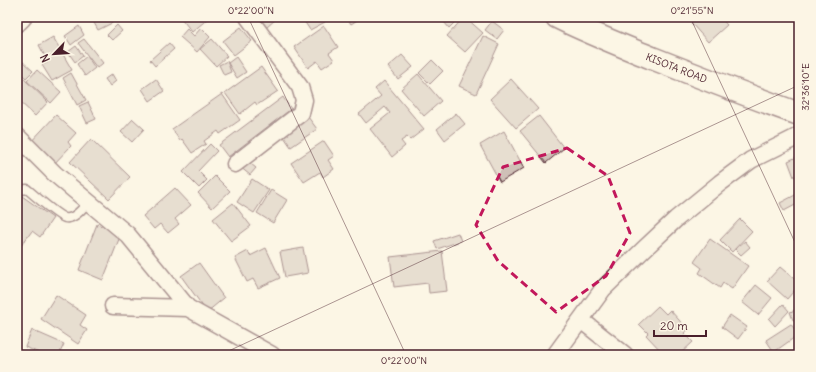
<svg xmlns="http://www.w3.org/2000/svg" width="816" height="372" font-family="Delius,sans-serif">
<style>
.building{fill:#cfc0b7;stroke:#4a1f2b}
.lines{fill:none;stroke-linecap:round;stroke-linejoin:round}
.lane-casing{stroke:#4a1f2b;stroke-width:11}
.street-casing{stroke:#4a1f2b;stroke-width:19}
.secondary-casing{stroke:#4a1f2b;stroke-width:25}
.lane{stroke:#fcf5e5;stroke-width:8}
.street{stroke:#fcf5e5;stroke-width:16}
.secondary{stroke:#fcf5e5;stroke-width:22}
.marked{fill:none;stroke:#c2185b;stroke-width:3;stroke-dasharray:8 5;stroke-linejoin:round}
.ticks{fill:none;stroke:#4a1f2b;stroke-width:1;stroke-opacity:0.45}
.labels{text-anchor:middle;stroke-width:3;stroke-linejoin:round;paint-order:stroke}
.street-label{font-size:10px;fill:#4a1f2b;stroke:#fcf5e5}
.neatline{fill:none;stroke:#4a1f2b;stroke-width:1.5}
.ticks-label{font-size:10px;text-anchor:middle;fill:#4a1f2b}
</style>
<rect width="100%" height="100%" fill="#fcf5e5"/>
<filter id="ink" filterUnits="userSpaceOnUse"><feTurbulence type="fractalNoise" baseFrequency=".025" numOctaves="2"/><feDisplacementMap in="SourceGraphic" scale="8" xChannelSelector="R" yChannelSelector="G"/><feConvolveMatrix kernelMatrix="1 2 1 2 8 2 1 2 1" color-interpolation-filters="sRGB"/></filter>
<g filter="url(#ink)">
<path class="building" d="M102,17h7l3,6 -14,7 -5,-9z
M183,17h27l-18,15 -11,-14z
M254,17h24l-13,12z
M311,17h11l3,5 -15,8 -6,-9z
M346,17h16l-11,7z
M440,17h17l-3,2 2,2 -7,7z
M464,17h1l18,16 -18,19 -18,-16z
M698,17h22l7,8 -19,17 -17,-19z
M492,21l12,9 -7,9 -12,-9z
M117,25l5,6 -10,9 -5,-5z
M79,26l5,9 -13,10 -6,-9z
M324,26l14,21 -9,6 5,7 -12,8 -5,-7 -9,7 -14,-21z
M241,27l11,14 -18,14 -11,-14z
M201,28l9,9 -13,15 -17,-15 7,-8 7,7z
M483,36l16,8 -23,50 -17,-8z
M53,37l19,33 -20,11 -10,-16 6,-3 -9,-17z
M84,39l19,24 -6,5 -19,-25z
M212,39l15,17 -11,10 -16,-17z
M169,43l5,6 -19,17 -5,-6z
M76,46l7,10 -8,6 -7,-10z
M402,55l11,12 -15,12 -10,-12z
M87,56l8,12 -10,8 -8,-12z
M236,57l10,15 -9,6 -9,-15z
M432,60l11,11 -13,13 -11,-11z
M22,61l11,10 -7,7 -9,-8v-2z
M227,61l4,11 -7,3 -5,-10z
M261,67l17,24 -21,14 -2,-3 -15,12 -15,-21z
M37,70l24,22 -10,11 -24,-22z
M71,73l15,27 -9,5 -14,-27z
M112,74l4,7 -6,5 -5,-7z
M418,74l23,27 -17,15 -23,-27z
M23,78l25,24 -13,14 -18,-17v-15z
M156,79l8,12 -14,10 -8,-12z
M511,79l27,30 -22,19 -26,-29z
M384,81l40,48 -14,11 -3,-3 -6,4 4,5 -13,11 -22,-28 20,-16 -5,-6 -19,16 -7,-9 22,-18 -6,-7z
M222,94l18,26 -20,14 -2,-3 -14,10 2,3 -14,9 -10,-14 -2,2 -8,-12z
M283,97l8,12 -63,48 -9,-12z
M88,102l8,17 -9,4 -8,-17z
M456,113l9,11 -20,16 -8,-11z
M56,115l20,18 -8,9 3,4 -20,21 -23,-22z
M539,116l25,32 -18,15 -26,-32z
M308,117l9,12 -26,18 -9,-13z
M133,119l11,10 -12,13 -11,-10z
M504,131l20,37 -24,14 -20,-37z
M91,139l39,38 -21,22 -39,-37z
M324,141l10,15 -6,4 6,9 -11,8 -3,-5 -16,10 -13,-19z
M210,144l7,7 -19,20 9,9 -8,8 -16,-16z
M799,156v19l-5,2 -6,-16z
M246,160l10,8 -6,7 -10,-8z
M215,176l15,15 -18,17 -14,-15z
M252,179l17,11 -15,23 -17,-11z
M175,188l16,17 -16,14 4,5 -11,9 -8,-9 -6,5 -11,-13z
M271,190l16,10 -14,23 -16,-10z
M799,193v10l-15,8 -4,-8z
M22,196l31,22 -13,19 -8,-6 -15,20v-47z
M233,203l18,23 -20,15 -18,-22z
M740,219l12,12 -20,21 -12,-12z
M97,224l24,10 -18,46 -24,-10z
M458,233l3,8 -24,8 -3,-8z
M710,239l38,27 -16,23 -9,-6 -3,5 -21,-15 3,-5 -8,-6z
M745,241l5,6 -9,8 -6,-6z
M266,248l14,30 -22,10 -5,-9 -6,3 -12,-24 13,-7 2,5z
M303,248l5,25 -23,4 -5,-25z
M442,251l5,40 -18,2 -1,-10 -34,4 -4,-30z
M199,263l25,35 -17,14 -26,-36z
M780,267l19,16v2l-12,14 -20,-18z
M756,285l16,13 -14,17 -16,-13z
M56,295l30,20 -6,10 7,5 -9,14 -37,-25z
M783,304l6,7 -14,15 -6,-7z
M658,306l8,8 4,-4 18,20 -4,3 9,9 -14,13h-10l-5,-5 -2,2 -16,-17 2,-2 -9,-9z
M796,310l3,8 -6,2 -3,-8z
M730,315l17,12 -9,12 -16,-12z
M791,324l7,11 -24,17 -8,-12z
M32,330l32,14 -5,11h-15l-19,-8z"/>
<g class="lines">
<g class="lane-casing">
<path id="lane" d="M17,192l3,-2 7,-1c7,6 31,27 38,29 9,2 18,-10 23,-16"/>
</g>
<g class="street-casing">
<path id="street" d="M17,136l38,38 73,61 60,73 84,47
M235,164l66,-51 3,-13 -4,-13 -52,-70
M113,306l75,2
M581,320l44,35
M555,355l48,-66 41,-40 32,-30 44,-36 31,-23 44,-22 4,-3"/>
</g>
<g class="secondary-casing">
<g id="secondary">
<path id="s1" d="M557,17c30,15 63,28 95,41 48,19 97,38 147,56"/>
<path d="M17,20l3,-3"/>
</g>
</g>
<use href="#lane" class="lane"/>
<use href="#street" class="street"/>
<use href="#secondary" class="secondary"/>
</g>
</g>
<path d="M0 0H816V372H0ZM567,148l41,28 22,57 -24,43 -50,36 -58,-51 -22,-36 27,-58z" fill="#fcf5e5" fill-opacity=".55" fill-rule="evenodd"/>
<path class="marked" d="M567,148l41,28 22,57 -24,43 -50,36 -58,-51 -22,-36 27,-58z"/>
<path class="ticks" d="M248,17l158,338M690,17l109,234M220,355l579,-270"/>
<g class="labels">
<g class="street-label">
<text dy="4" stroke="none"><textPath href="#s1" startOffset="130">KISOTA ROAD</textPath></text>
</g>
</g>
<rect width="816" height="372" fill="none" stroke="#fcf5e5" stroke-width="44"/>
<g transform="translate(54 54) rotate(245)" stroke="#fcf5e5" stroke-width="3" paint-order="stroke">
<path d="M0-3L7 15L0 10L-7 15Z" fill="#4a1f2b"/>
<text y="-6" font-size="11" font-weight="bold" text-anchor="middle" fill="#4a1f2b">N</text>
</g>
<path d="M654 330v6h52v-6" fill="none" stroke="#4a1f2b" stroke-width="2"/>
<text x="660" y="330" font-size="12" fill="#4a1f2b" stroke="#fcf5e5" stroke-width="3" paint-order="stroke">20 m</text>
<rect x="22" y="22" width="772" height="328" class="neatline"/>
<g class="ticks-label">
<text x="251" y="14">0°22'00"N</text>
<text x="692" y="14">0°21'55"N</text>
<text transform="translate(805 87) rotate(-90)" y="4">32°36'10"E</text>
<text x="404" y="364">0°22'00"N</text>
</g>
</svg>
